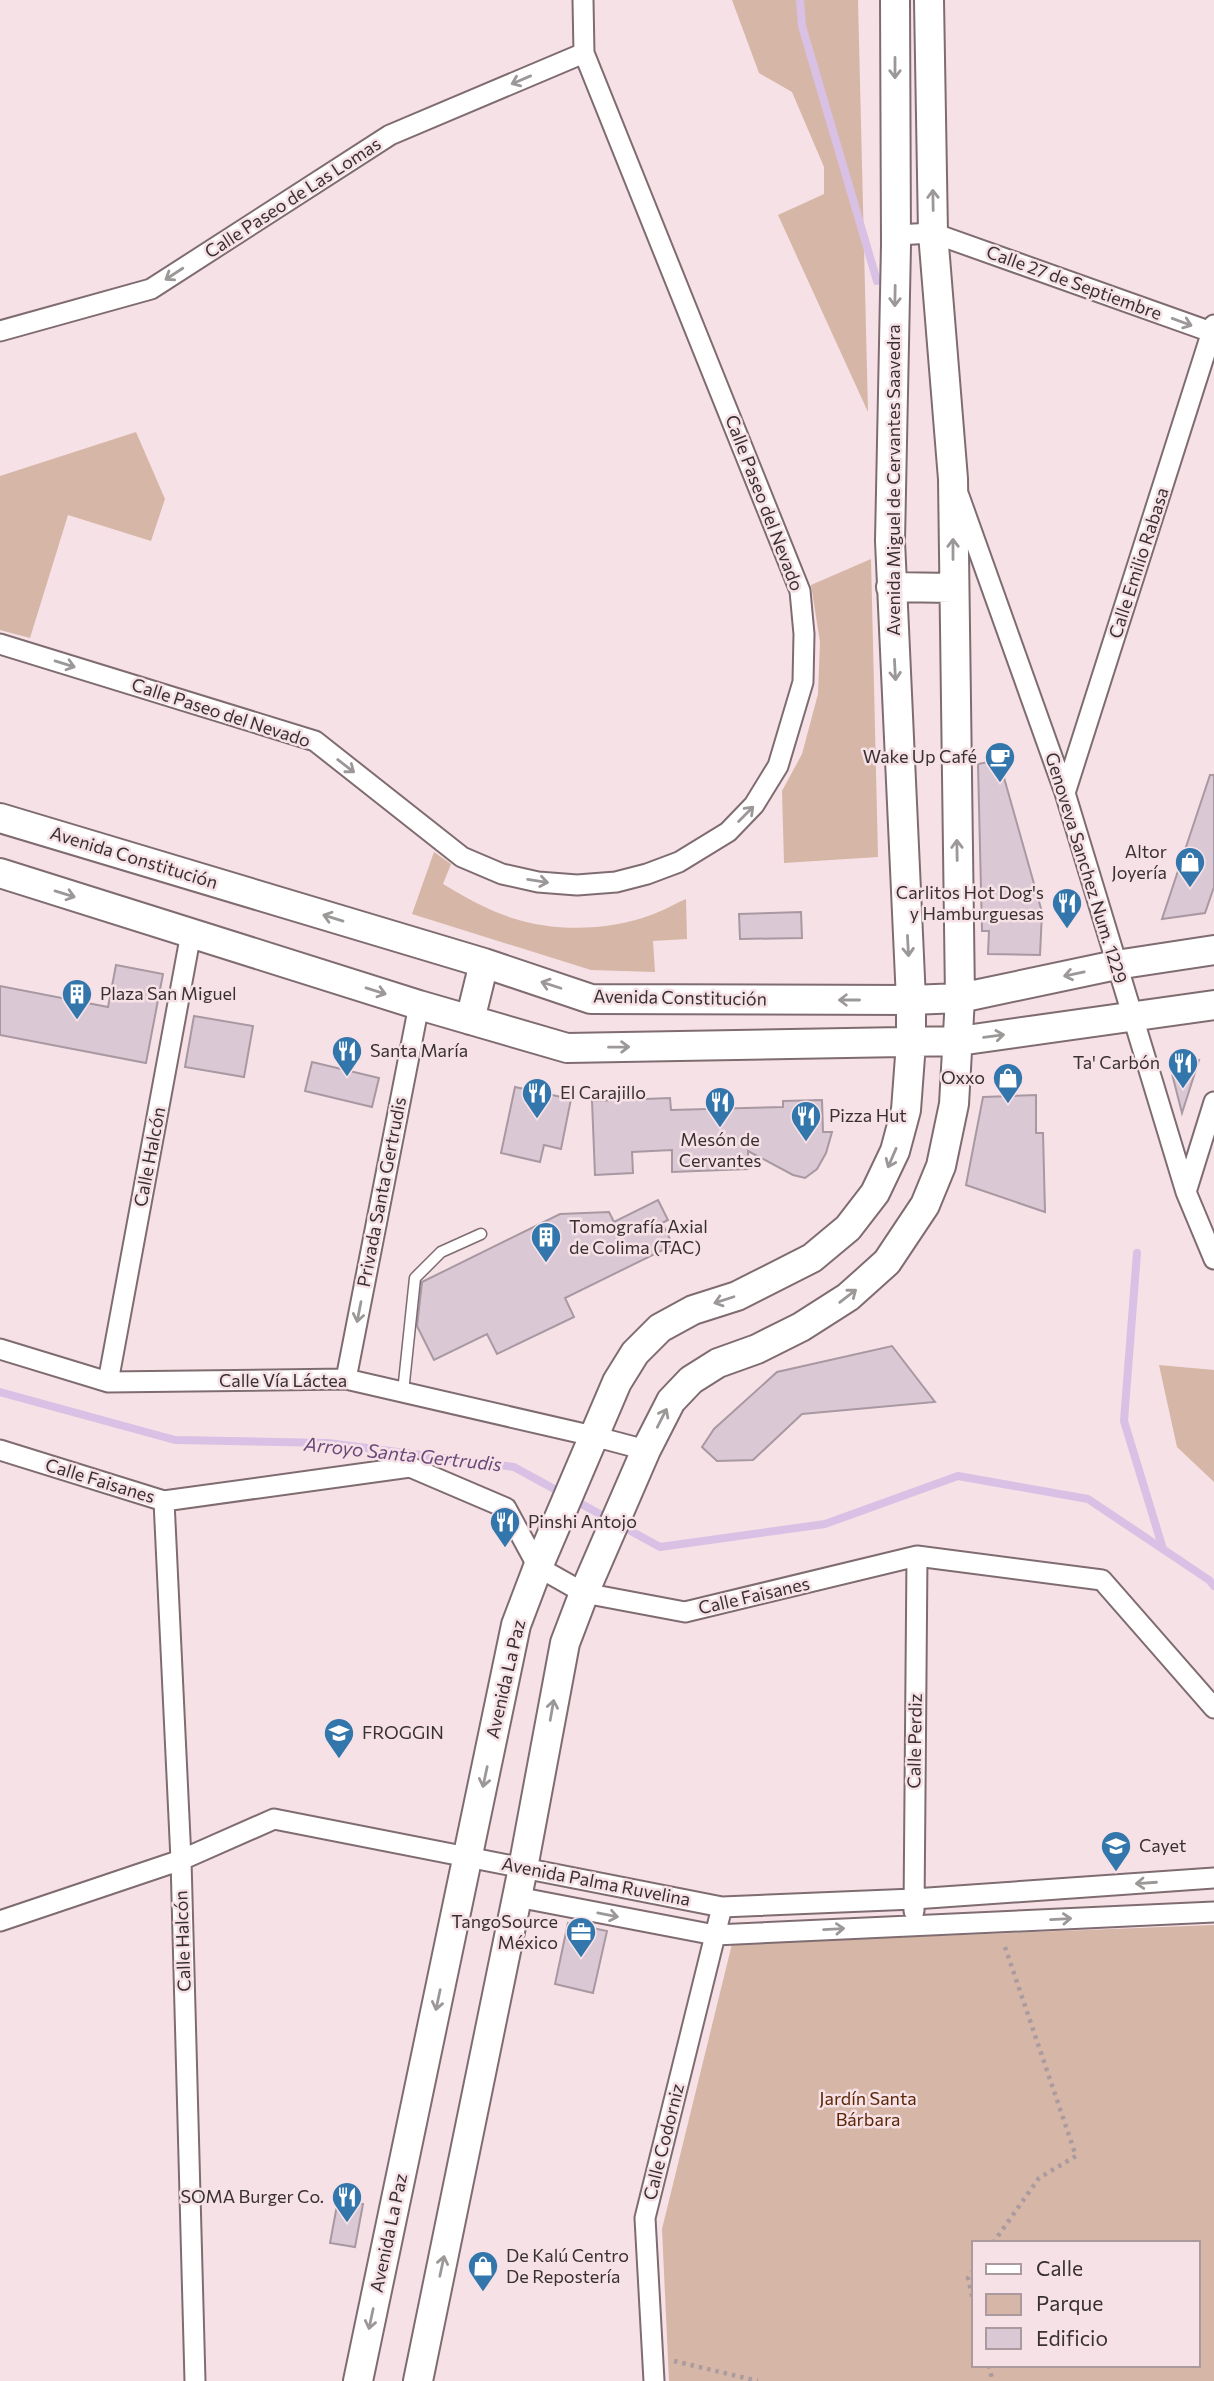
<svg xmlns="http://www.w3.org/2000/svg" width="1214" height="2381" font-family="Commissioner,sans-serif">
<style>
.green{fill:#d6b6a6;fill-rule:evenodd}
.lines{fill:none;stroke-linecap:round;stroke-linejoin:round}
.stream{stroke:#d9c0e5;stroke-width:8}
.building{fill:#dac9d4;stroke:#a898a2;stroke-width:2}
.lane-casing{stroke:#7f6c71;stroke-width:13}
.street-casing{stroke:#7f6c71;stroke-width:23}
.secondary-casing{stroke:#7f6c71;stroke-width:32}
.path{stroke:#ab9b9f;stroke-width:4.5;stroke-dasharray:3.5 5;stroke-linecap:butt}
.lane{stroke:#fff;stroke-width:10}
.street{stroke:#fff;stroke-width:19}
.secondary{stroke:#fff;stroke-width:28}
.oneway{stroke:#9c9898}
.labels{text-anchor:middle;stroke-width:5;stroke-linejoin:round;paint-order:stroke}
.street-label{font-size:18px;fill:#383032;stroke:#f6e1e6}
.poi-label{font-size:18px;fill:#383032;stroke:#f6e1e6;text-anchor:start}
.park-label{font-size:18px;fill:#5b2606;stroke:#f6e1e6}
.water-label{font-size:19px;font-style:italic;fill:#6a4879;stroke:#f6e1e6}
</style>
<rect width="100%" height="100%" fill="#f6e1e6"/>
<path class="green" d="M732,0h126l10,412 -90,-197 46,-21v-27l-32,-75 -33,-19z
M136,432l29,67 -14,42 -83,-26 -38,123 -30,-8v-154z
M871,559l7,298 -94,6 -2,-72 20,-37 16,-60 2,-52 -9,-57z
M434,852l17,12 -8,20c22,13 44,26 69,34 42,14 97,13 139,-3 12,-4 23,-11 35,-16l1,40 -34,2 2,31 -64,-2 -179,-56z
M1159,1365l55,5v112l-37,-35z
M1214,1925v456h-545l-7,-152 70,-285zM974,2243h224v122h-224z"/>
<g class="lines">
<path class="stream" d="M800,0l2,26 75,255
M1137,1253l-13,168 39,128
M0,1392l175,48 153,3 186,24 146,80 165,-23 133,-48 130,23 121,81 5,6"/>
</g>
<path class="building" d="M999,760l43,152 -2,43 -52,-1 1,-23h-7l-4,-167z
M1210,775h4v112l-9,26 -43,6z
M801,912l1,26 -62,1 -1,-25z
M116,965l47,9 -17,89 -146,-28v-49l108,21z
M194,1016l59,10 -9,51 -59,-10z
M1199,1060l-17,53 -12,-47z
M312,1062l67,16 -7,29 -67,-16z
M515,1087l56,12 -10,50 -17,-4 -4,17 -39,-9z
M1036,1095v38h7l2,79 -79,-27 17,-88z
M670,1098l1,12 112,-3v-6l39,-1 1,32h9l-6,21 -9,16 -12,9 -12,-3 -45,-24v18l-76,3v-22l-40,2 1,21 -38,2 -3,-74z
M658,1200l10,20 -6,3 11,22 -108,53 9,19 -77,37 -10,-20 -53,26 -17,-34 5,-44 138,-68 49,-2 5,10z
M892,1346l43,56 -133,12 -49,46 -36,1 -15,-14 12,-18 63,-57z
M568,1923l39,8 -14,62 -38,-9z
M338,2200l25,4 -8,43 -25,-4z"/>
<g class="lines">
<g class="lane-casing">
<path id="lane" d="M403,1392l12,-114 26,-26 40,-18"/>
</g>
<g class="street-casing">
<path id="street" d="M896,235l37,-2 281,100
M0,331l151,-42 239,-154 194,-82
M959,496l106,297 121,399 28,67
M0,644l315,97 147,116 40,17 36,8 39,3 39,-3 31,-8 32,-12 49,-30 26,-27 24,-39 25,-84 1,-48 -4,-43 -216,-538 -1,-53
M1065,793l149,-468
M1186,1192l28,-90
M0,1349l108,33 238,-3 247,57 53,14
M346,1379l73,-374
M108,1382l83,-449
M0,1450l164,51 246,-34 96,41 32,59 46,26 101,19 232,-56 185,24 112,128
M164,1501l17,359 14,521
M517,1897l198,38 499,-23
M914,1911l3,-355
M0,1921l181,-61 93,-41 448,88 192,-8 300,-21
M654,2381l-9,-163 77,-311"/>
</g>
<g class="secondary-casing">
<path id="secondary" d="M891,587l62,1
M0,818l484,145 107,36 320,1 49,-2 156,-33 98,-15
M0,873l419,132 148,43 392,-7 255,-36
M470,1020l14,-57
M358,2381l158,-756 22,-58 79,-185 18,-29 25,-25 33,-18 44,-14 75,-38 36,-30 27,-35 20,-42 11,-41 5,-67v-43l-21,-459 6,-296 -1,-245
M418,2381l105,-513 42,-225 19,-50 62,-143 25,-49 20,-21 27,-17 39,-14 44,-22 47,-30 39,-35 38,-57 16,-39 13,-62 6,-106 -7,-519 -20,-246 -4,-233"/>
</g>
<path class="path" d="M993,2243l46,-65 37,-22 -72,-212
M974,2270l-6,8 6,26
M674,2361l84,20
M989,2365l3,14 -1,2"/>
<use href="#lane" class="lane"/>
<use href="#street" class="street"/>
<use href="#secondary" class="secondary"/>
</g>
<defs><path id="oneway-shaft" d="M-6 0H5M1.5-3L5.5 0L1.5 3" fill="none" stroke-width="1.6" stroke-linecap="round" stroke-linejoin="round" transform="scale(1.75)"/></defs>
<g class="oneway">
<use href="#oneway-shaft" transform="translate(895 68) rotate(90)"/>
<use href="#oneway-shaft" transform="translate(521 80) rotate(157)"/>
<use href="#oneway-shaft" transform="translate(933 200) rotate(-91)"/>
<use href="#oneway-shaft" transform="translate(174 274) rotate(147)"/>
<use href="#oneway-shaft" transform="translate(895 296) rotate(91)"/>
<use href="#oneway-shaft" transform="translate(1182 322) rotate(20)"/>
<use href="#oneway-shaft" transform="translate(953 549) rotate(-90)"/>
<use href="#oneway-shaft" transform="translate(65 664) rotate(17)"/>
<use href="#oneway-shaft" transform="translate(895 670) rotate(87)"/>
<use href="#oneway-shaft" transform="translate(346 766) rotate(38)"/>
<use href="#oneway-shaft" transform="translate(746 814) rotate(-45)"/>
<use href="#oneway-shaft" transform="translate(957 850) rotate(-91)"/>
<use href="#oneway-shaft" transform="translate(538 881) rotate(9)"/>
<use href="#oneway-shaft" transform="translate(65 894) rotate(17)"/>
<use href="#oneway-shaft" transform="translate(333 918) rotate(-163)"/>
<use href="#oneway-shaft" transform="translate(908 946) rotate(87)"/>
<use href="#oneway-shaft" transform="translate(1074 974) rotate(168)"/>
<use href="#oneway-shaft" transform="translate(551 985) rotate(-162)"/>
<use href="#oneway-shaft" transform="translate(376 991) rotate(17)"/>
<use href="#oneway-shaft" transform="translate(849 1000) rotate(-180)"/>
<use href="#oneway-shaft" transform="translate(994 1036) rotate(-8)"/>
<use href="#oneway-shaft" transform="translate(619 1047) rotate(-1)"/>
<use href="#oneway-shaft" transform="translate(892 1158) rotate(113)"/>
<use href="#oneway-shaft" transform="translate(848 1296) rotate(-38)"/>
<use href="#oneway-shaft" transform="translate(724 1300) rotate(162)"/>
<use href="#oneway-shaft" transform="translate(359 1312) rotate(101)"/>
<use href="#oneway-shaft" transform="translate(662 1418) rotate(-63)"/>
<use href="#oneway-shaft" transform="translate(552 1710) rotate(-80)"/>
<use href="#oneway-shaft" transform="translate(485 1777) rotate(102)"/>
<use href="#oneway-shaft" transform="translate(1146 1883) rotate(176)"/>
<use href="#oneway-shaft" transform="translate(608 1915) rotate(11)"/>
<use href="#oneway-shaft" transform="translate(1061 1919) rotate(-3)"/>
<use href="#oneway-shaft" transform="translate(834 1929) rotate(-3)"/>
<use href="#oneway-shaft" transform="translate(438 2000) rotate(102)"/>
<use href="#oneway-shaft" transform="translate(442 2266) rotate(-78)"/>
<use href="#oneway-shaft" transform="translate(371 2319) rotate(102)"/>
</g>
<defs>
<g id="cafe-pin" transform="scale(1.575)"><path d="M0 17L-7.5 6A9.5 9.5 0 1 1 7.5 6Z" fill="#3376ac" stroke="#f6e1e6"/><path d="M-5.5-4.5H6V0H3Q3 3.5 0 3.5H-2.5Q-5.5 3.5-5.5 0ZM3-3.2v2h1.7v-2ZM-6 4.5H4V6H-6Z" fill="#fff"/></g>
<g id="shop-pin" transform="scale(1.575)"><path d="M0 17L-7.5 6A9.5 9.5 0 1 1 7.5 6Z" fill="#3376ac" stroke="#f6e1e6"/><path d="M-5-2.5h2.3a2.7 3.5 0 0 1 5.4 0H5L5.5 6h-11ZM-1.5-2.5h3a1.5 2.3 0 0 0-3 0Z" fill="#fff"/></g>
<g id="restaurant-pin" transform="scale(1.575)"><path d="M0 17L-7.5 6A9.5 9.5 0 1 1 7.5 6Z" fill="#3376ac" stroke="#f6e1e6"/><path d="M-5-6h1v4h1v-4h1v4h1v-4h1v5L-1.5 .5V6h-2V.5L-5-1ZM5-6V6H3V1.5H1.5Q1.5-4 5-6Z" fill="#fff"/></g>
<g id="building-pin" transform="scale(1.575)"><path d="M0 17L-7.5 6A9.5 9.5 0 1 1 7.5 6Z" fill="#3376ac" stroke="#f6e1e6"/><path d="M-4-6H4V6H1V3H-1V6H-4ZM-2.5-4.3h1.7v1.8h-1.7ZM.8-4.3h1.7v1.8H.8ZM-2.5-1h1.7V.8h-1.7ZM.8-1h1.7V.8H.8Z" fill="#fff"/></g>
<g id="school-pin" transform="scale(1.575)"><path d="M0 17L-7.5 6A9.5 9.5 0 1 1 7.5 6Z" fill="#3376ac" stroke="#f6e1e6"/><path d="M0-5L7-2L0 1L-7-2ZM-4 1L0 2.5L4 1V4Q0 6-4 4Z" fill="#fff"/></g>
<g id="office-pin" transform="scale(1.575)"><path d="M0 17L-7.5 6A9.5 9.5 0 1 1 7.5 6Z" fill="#3376ac" stroke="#f6e1e6"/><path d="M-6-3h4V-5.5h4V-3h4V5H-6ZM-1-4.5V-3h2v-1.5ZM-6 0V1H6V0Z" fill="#fff"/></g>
</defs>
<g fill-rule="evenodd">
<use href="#cafe-pin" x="1000" y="757"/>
<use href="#shop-pin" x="1190" y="862"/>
<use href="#restaurant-pin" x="1067" y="903"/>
<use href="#building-pin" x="77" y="994"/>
<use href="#restaurant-pin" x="347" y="1051"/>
<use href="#restaurant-pin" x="1183" y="1063"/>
<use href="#shop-pin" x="1008" y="1078"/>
<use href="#restaurant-pin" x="537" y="1093"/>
<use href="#restaurant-pin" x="720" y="1102"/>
<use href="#restaurant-pin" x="806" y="1116"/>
<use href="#building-pin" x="546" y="1237"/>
<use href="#restaurant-pin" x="505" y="1522"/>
<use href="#school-pin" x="339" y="1733"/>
<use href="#school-pin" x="1116" y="1846"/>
<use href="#office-pin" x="581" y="1932"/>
<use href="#restaurant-pin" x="347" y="2197"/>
<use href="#shop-pin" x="483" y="2266"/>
</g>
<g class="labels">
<g class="street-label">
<text transform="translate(293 198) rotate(-33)" y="6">Calle Paseo de Las Lomas</text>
<text transform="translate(1074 283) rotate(20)" y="6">Calle 27 de Septiembre</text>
<text transform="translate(894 480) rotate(-90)" y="6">Avenida Miguel de Cervantes Saavedra</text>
<text transform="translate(764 503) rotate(69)" y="6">Calle Paseo del Nevado</text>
<text transform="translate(1139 563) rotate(-72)" y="6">Calle Emilio Rabasa</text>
<text transform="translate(221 713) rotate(18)" y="6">Calle Paseo del Nevado</text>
<text transform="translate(134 858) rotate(17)" y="6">Avenida Constitución</text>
<text transform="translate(1086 868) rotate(73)" y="6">Genoveva Sanchez Num. 1229</text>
<text transform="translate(680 998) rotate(1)" y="6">Avenida Constitución</text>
<text transform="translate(150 1157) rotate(-79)" y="6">Calle Halcón</text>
<text transform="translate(382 1192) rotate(-79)" y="6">Privada Santa Gertrudis</text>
<text x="283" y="1387">Calle Vía Láctea</text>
<text transform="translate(100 1481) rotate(17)" y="6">Calle Faisanes</text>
<text transform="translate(754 1596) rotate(-13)" y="6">Calle Faisanes</text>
<text transform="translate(506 1679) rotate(-77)" y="6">Avenida La Paz</text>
<text transform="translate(915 1741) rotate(-89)" y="6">Calle Perdiz</text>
<text transform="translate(596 1882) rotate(11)" y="6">Avenida Palma Ruvelina</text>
<text transform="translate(183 1941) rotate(-92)" y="6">Calle Halcón</text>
<text transform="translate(664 2142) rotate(-76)" y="6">Calle Codorniz</text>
<text transform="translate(389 2233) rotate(-78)" y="6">Avenida La Paz</text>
</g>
<g class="poi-label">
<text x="977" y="763" text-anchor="end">Wake Up Café</text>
<text x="1167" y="858" text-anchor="end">Altor<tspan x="1167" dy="21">Joyería</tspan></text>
<text x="1044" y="899" text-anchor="end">Carlitos Hot Dog's<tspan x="1044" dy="21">y Hamburguesas</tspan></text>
<text x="100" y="1000">Plaza San Miguel</text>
<text x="370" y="1057">Santa María</text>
<text x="1160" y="1069" text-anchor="end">Ta' Carbón</text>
<text x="985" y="1084" text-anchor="end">Oxxo</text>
<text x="560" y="1099">El Carajillo</text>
<text x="829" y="1122">Pizza Hut</text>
<text x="720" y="1146" text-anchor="middle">Mesón de<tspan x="720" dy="21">Cervantes</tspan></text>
<text x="569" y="1233">Tomografía Axial<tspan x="569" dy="21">de Colima (TAC)</tspan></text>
<text x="528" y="1528">Pinshi Antojo</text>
<text x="362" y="1739">FROGGIN</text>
<text x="1139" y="1852">Cayet</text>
<text x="558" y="1928" text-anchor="end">TangoSource<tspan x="558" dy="21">México</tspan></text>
<text x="324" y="2203" text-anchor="end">SOMA Burger Co.</text>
<text x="506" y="2262">De Kalú Centro<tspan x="506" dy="21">De Repostería</tspan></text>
</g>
<g class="park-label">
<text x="868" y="2105">Jardín Santa<tspan x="868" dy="21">Bárbara</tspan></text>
</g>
<g class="water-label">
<text transform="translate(403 1454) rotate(6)" y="7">Arroyo Santa Gertrudis</text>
</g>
</g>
<rect x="972" y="2241" width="228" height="126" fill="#f6e1e6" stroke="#aa9a9e" stroke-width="2"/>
<rect x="986" y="2264" width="35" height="10" fill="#ffffff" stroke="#aa9a9e" stroke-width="2"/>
<text x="1036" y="2276" font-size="21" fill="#383032">Calle</text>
<rect x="986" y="2294" width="35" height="21" fill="#d6b6a6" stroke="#aa9a9e" stroke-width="2"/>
<text x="1036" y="2311" font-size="21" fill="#383032">Parque</text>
<rect x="986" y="2328" width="35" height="21" fill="#dac9d4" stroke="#aa9a9e" stroke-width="2"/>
<text x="1036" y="2346" font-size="21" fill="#383032">Edificio</text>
</svg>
